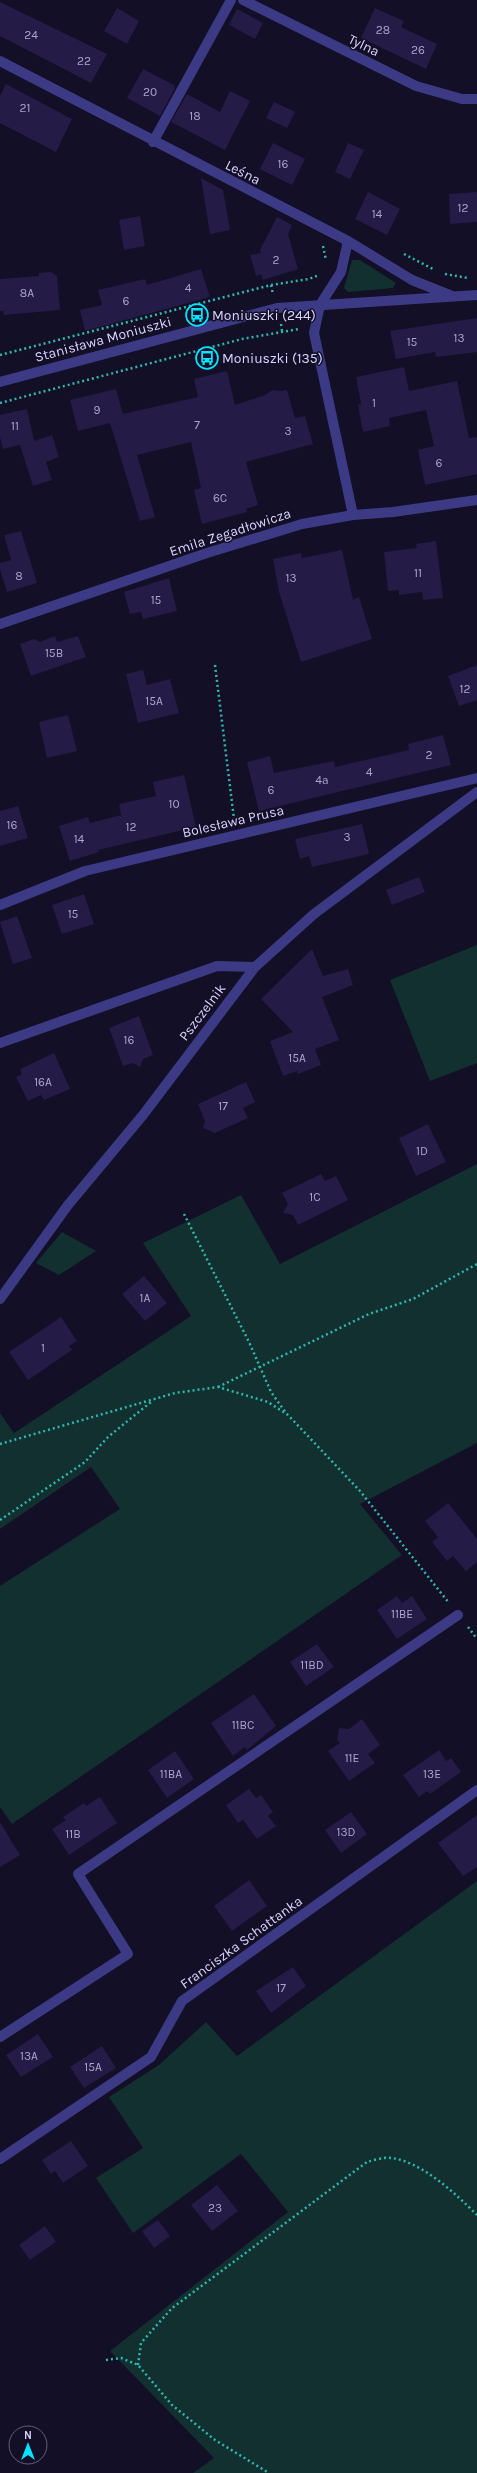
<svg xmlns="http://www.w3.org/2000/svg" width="477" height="2473" font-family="Karla,sans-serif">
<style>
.green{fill:#12302f}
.building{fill:#241b47}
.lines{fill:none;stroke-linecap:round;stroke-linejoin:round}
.path{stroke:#2fb8b0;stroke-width:2.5;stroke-dasharray:2 3;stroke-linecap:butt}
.minor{stroke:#3d3a85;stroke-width:10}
.labels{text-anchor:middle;stroke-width:3;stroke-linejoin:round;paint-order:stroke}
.number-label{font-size:12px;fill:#aca6d1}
.street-label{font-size:14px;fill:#d9d4ff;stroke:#130f26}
.poi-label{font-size:14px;fill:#d9d4ff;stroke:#130f26;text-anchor:start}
</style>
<rect width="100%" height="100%" fill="#130f26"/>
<path class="green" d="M352,260h8l36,23 -3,5 -45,4 -4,-4z
M477,945v118l-47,18 -40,-101z
M477,1164v279l-117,61 42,51 -390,269 -12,-17v-221l120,-77 -29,-42 -91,62v-116l14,20 177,-117 -48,-73 98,-48 39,69z
M62,1232l34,19 -37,24 -23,-12z
M477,1881v592h-284l21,-15 -104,-107 178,-139 -47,-58 -108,79 -37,-55 47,-30 -34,-51 50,-32 47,-43 31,34z"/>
<path class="building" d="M0,2l107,52 -16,29 -91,-47z
M117,8l22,13 -12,23 -23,-13z
M375,8l29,13 -3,6 36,17 -11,25 -65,-31z
M237,9l26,14 -8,16 -26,-14z
M143,69l31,16 1,3 -15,28 -33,-18z
M6,84l66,35 -16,33 -56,-29v-27z
M230,91l20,10 -25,49 -54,-28 16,-28 33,18z
M274,102l21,10 -8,16 -21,-10z
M273,143l32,16 -13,26 -32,-16z
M348,143l16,7 -14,29 -15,-7z
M201,178l22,12 7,40 -20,4z
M368,192l32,17 -13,26 -32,-16z
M477,192v30l-27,2 -1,-30z
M140,216l5,30 -21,4 -5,-30z
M277,217l15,8 -4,9 10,35 -35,11 -2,-6 -5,2 -6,-21 11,-2 -1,-3z
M201,269l9,28 -125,34 -5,-21 22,-5 -4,-15 47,-11 2,6z
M51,272l6,4 3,34 -56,5 -1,-4h-3v-32l39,-3v-3z
M477,318v34l-41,5 -1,-5 -39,7 -6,-28z
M404,367l5,24 48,-10 12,57 8,-1v37l-52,11 -7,-35 16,-4 -8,-36 -37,8 1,8 -27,6 -5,-27 3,-1 -5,-27z
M227,371l8,34 30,-10 7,-5 9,1 6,-1 8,28 10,-2 8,28 -67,18 12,43 -12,4 1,3 -45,12 -8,-34 7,-2 -10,-46 -54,13 18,62 -15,4 -30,-98 -32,8 -8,-31 46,-11 7,25 75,-17 -4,-18z
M27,409l7,32 18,-6 7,22 -13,5 6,18 -19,6 -13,-41 4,-1 -21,5 -3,-12v-22z
M21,531l16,52 -30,9 -7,-23v-6l11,-3 -7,-25z
M436,541l7,57 -20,2 -1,-8 -23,3v-5l-11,1 -4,-39 33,-4 -1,-4z
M342,550l11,50 6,-3 13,42 -71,23 -22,-70 -6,-33 28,-6 1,5z
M169,578l8,33 -34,8 -2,-7 -11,2 -6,-22z
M55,636l2,6 21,-6 8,21 -55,19 -11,-32 14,-5 6,3z
M477,665v35l-18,6 -11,-30z
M143,670l4,15 23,-6 9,34 -41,10 -12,-49z
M68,715l9,36 -30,7 -8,-36z
M443,735l8,30 -192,46 -12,-49 23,-6 4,17 60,-12 1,6 74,-17 -1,-6z
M184,775l12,52 -98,23 1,2 -29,9 -11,-35 29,-9 2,6 31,-8 -2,-11 37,-8 -3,-14z
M18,806l10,32 -28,8v-35z
M362,824l7,30 -57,13 -3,-11 -9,3 -5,-20z
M419,877l6,15 -33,13 -6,-15z
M84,894l10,30 -32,10 -10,-29z
M17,916l15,42 -19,6 -13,-42z
M312,949l11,27 25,-7 5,16 -31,12 17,43 -24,9 6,16 -23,9 -1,-3 -14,5 -13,-35 23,-9 -32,-33z
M139,1016l14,39 -10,4 -3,8 -7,-4 -10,3 -14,-38z
M54,1053l16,36 -26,11 -3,-5 -13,6 -12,-24 6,-3 -2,-5z
M246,1082l9,20 -12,6 5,10 -33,15 -12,-5 2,-7 -7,-17z
M428,1124l18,38 -30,14 -17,-38z
M321,1174l4,7 11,-5 12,24 -50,25 -5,-10 -10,-2 5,-9 -6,-11z
M144,1276l23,27 -22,18 -23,-27z
M61,1317l16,24 -8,5 3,4 -44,30 -19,-28z
M448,1503l29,36v23l-11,9 -13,-15 -6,5 -15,-19 6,-5 -13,-16z
M397,1596l5,7 10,-7 15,23 -30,20 -20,-29z
M317,1644l17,23 -28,19 -16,-24z
M254,1694l22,32 -29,24 -2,-3 -12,9 -22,-33z
M362,1719l18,26 -12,9 7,9 -26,18 -21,-30 12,-8 -3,-3 2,-12 10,1z
M439,1750l7,11 5,-3 10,14 -31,22 -3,-3 -8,6 -16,-22z
M175,1751l19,28 -27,19 -19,-28z
M249,1789l7,9 5,-3 12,17 -5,4 8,10 -19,13 -14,-19 -5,3 -12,-18z
M100,1797l17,26 -48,32 -17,-26 14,-9 -3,-3 21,-14 2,3z
M351,1812l16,22 -26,19 -16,-23z
M477,1815v52l-14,9 -25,-33z
M0,1822l20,33 -20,12z
M249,1880l18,26 -35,25 -18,-25z
M293,1967l13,19 -35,27 -15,-22z
M38,2034l15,23 -32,20 -15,-22z
M102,2046l14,22 -32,20 -14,-21z
M71,2141l17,25 -25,17 -8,-12 -4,3 -9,-14z
M217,2185l21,26 -26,20 -21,-26z
M158,2220l12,16 -16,12 -12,-17z
M45,2226l11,16 -26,18 -11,-15z"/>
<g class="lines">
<path class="path" d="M323,246l3,14
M404,254l29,15
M445,274l23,4
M271,285l38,-6 10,-4
M281,324l1,7
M0,355l271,-70 2,9
M0,403l242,-64 57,-10
M215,665l19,154
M184,1214l65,128 22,50 15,21
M218,1387l151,-73 44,-15 64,-35
M0,1444l175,-51 43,-6 50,15 20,13 72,76 89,112
M0,1520l85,-58 23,-25 43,-35
M468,1627l9,12
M106,2360l15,-2 17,7 34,40 43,35 54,33
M138,2365l3,-22 31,-35 195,-146c7,-2 17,-5 24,-4 30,3 65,36 86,57"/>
<path class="minor" d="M243,0l173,86 46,13h15
M0,61l348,180 64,39 40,16
M153,142l78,-142
M348,241l-7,31 -21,33 -6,28 39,182
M0,382l277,-74 200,-13
M0,624l207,-71 95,-29 51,-9 40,-3 84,-12
M0,905l85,-34 392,-93
M0,1043l217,-77 38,1
M0,1299l68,-94 75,-90 112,-148 59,-53 163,-122
M0,2037l128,-83 -50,-80 380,-259
M0,2159l151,-102 31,-56 295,-211"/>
</g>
<defs>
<g id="bus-ring" transform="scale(1.15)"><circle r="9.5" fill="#130f26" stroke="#00e5ff" stroke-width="1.5"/><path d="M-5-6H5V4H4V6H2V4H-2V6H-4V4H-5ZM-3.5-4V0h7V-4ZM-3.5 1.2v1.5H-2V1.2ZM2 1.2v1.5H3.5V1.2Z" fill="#00e5ff"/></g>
</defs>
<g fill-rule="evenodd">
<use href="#bus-ring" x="197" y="315"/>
<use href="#bus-ring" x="207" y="358"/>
</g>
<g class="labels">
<g class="number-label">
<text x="383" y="34">28</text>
<text x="31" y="39">24</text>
<text x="418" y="54">26</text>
<text x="84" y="65">22</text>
<text x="150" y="96">20</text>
<text x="25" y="112">21</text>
<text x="195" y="120">18</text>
<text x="283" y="168">16</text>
<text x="463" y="212">12</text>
<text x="377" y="218">14</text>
<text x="276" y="264">2</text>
<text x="188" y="292">4</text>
<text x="27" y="297">8A</text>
<text x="126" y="305">6</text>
<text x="459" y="342">13</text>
<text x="412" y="346">15</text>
<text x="374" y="407">1</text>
<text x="97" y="414">9</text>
<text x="197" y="429">7</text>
<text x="15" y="430">11</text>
<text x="288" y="435">3</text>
<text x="439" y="467">6</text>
<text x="220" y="502">6C</text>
<text x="418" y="577">11</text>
<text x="19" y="580">8</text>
<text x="291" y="582">13</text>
<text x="156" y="604">15</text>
<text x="54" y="657">15B</text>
<text x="465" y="693">12</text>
<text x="154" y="705">15A</text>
<text x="429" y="759">2</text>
<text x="369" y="776">4</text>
<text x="322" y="784">4a</text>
<text x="271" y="794">6</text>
<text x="174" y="808">10</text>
<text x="12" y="829">16</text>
<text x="131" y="831">12</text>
<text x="347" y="841">3</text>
<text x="79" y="843">14</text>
<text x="73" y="918">15</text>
<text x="129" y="1044">16</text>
<text x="297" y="1062">15A</text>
<text x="43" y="1086">16A</text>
<text x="223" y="1110">17</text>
<text x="422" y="1155">1D</text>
<text x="315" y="1201">1C</text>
<text x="145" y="1302">1A</text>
<text x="43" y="1352">1</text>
<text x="402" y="1618">11BE</text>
<text x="312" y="1669">11BD</text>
<text x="243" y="1729">11BC</text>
<text x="352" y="1762">11E</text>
<text x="171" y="1778">11BA</text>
<text x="432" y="1778">13E</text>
<text x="346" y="1836">13D</text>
<text x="73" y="1838">11B</text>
<text x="281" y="1992">17</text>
<text x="29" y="2060">13A</text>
<text x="93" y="2071">15A</text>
<text x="215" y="2212">23</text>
</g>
<g class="street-label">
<text transform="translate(364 45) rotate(26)" y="5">Tylna</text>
<text transform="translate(243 172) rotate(27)" y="5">Leśna</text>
<text transform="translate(103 339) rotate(-15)" y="5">Stanisława Moniuszki</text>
<text transform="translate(230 532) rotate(-18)" y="5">Emila Zegadłowicza</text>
<text transform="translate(233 821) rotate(-13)" y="5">Bolesława Prusa</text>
<text transform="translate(202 1012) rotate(-53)" y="5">Pszczelnik</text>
<text transform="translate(241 1942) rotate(-36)" y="5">Franciszka Schattanka</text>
</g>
<g class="poi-label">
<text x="212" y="320">Moniuszki (244)</text>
<text x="222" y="363">Moniuszki (135)</text>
</g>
</g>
<g transform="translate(28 2445)"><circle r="19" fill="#130f26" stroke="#625e7d"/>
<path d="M0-3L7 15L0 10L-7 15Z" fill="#00e5ff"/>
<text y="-6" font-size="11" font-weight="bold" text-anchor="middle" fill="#d9d4ff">N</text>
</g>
</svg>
